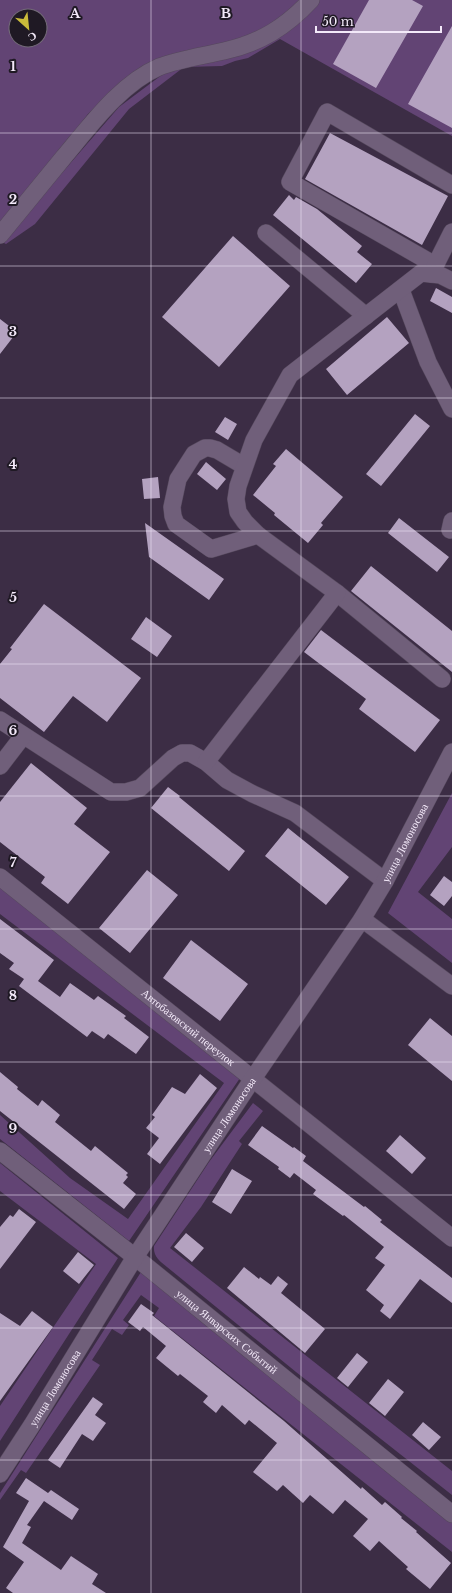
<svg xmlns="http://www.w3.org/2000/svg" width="452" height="1593" font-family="'Libre Baskerville',serif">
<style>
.green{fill:#624474;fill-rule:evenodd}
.building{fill:#b4a2c0}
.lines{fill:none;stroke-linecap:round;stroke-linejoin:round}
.minor-casing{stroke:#55485c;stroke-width:18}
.minor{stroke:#705f7a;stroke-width:17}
.grid{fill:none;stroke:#f3e9f9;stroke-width:1;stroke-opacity:0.55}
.labels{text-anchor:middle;stroke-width:4;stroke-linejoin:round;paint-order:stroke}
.street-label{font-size:11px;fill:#f3e9f9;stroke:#1f1924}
.grid-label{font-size:13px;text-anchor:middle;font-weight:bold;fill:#f3e9f9;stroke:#1f1924;stroke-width:4;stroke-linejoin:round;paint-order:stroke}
</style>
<rect width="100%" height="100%" fill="#3c2d45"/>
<path class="green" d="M0,0h305l-31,26 -154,59 -32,29 -88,112zM16,16h24v24h-24z
M317,0h135v136l-172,-97 -32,19 -13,3 -13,5 -38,1 -55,42 -94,115 -29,20 -4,-2 117,-135 52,-39 36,-9z
M452,793v54l-34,45 34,27v44l-64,-50z
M0,887l240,191 -111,163 -129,-102v-24l70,63 58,41 96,-136 -224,-169z
M253,1103l10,8 -24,30 3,3 -41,63 -31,41 282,223v24l-156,-123 -129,-105c-8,-6 -14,-11 -13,-21l55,-84z
M0,1163l118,95 -118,183v-35l96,-142 -96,-73z
M141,1272l311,250v30l-298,-236 5,-8 -18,-13 -18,25 6,5 -7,10 -10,-6 -20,31 8,5 -74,108 -5,-3 -21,30v-7z"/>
<path class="building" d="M369,0h43l11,6 -47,82 -43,-24z
M452,26v102l-44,-24z
M330,133l118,63 -26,49 -117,-66z
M289,195l5,5 2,-3 21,12 45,37 -5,6 15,12 -16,19 -83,-68z
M233,236l57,50 -71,81 -57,-50z
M436,288l16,9v16l-22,-12z
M387,317l22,26 -62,52 -21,-26z
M0,319l17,13 -17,22z
M415,414l15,12 -49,60 -15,-12z
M225,417l12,7 -9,16 -13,-8z
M286,449l57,48 -22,26 2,2 -15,18 -34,-28 1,-2 -22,-18 23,-29 -3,-2z
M206,462l20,17 -9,11 -20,-16z
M158,477l2,21 -16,1 -2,-20z
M399,518l50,39 -12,15 -49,-39z
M145,523l79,56 -15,21 -60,-43z
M371,566l81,65v41l-101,-81z
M44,604l97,74 -34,44 -34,-26 -29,36 -44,-34v-34l12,-15 -2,-1z
M146,617l26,19 -15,21 -26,-18z
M321,630l119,90 -25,32 -56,-43 7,-10 -62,-47z
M31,763l56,45 -13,16 36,28 -42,52 -27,-21 4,-6 -45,-35v-40z
M168,787l12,9 -1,1 66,54 -16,20 -78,-63z
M288,828l61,49 -23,28 -61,-49z
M147,870l31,25 -48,58 -31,-25z
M444,876l8,6v14l-8,10 -14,-11z
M0,919l54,41 -16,21 22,16 10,-14 24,17 4,-4 28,20 -2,2 25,19 -13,17 -28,-20 -4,5 -12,-8 -5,6 -68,-51 5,-7 -15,-10 5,-6 -14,-10z
M191,940l57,44 -28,37 -57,-43z
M430,1018l22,18v45l-44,-36z
M0,1072l18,15 -1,2 21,17 4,-6 18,15 -5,7 36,29 4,-5 33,27 -2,2 2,2 -5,6 13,11 -12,15 -124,-98z
M200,1074l17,14 -57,76 -13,-10 12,-16 -13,-10 9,-11 -3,-2 20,-28 13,7z
M262,1126l31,22 1,-1 12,9 -3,5 61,46 1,-1 17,14 -2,2 72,56v25l-32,-24 -30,40 -10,-8 4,-6 -18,-15 19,-25 -10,-7 9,-11 -40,-32 -1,1 -30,-22 3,-4 -22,-17 -4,5 -12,-9 1,-2 -31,-22z
M400,1135l26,23 -14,16 -26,-23z
M232,1169l20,12 -21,33 -19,-12z
M19,1209l17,13 -36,47v-42l10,-12 3,2z
M186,1233l18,15 -12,14 -18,-15z
M78,1252l16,13 -15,19 -16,-13z
M244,1267l15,12 1,-2 11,8 7,-9 10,8 -7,9 44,36 -20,24 -78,-65z
M141,1304l13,9 -2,2 132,106 77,68 1,-2 20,18 3,-3 17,15 -1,1 16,13 -1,1 35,31 -21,26 -24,-20 2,-2 -29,-26 -9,10 -17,-15 15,-17 -23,-19 -12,14 -23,-19 -7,8 -20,-18 -6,6 -24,-19 24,-29 -28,-23 -4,5 -23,-20 -6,8 -13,-11 5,-6 -28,-22 -2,2 -22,-18 10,-12 -23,-19 -3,4 -12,-9z
M32,1311l21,16 -53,74v-88l20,13z
M357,1353l11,9 -20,25 -11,-9z
M388,1379l16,13 -19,24 -16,-13z
M93,1397l10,7 -8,11 11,8 -13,18 -11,-7 -22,34 -12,-8z
M423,1422l18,15 -12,13 -17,-15z
M26,1478l22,15 3,-3 28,19 -7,11 -28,-19 -17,24 4,2 -9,16 39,27 10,-14 27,18 -6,10 14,9h-93l-7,-5 18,-26 -21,-15 26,-46 -13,-8z"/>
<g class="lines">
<g class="minor-casing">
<g id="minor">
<path d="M266,233l100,83"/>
<path d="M0,235c21,-26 42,-51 63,-77 27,-32 57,-74 96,-91 21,-8 44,-11 65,-16 36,-8 62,-24 87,-51"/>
<path d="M435,265l-145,-83 37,-70 125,73"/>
<path d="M431,274l21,-42"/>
<path d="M401,290l27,72 24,47"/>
<path d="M244,466l-27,-16 -7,-2h-5l-11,6 -16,25 -6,28 1,9 3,8 35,25 47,-14"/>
<path d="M450,530l2,-9"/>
<path d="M337,593l105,86"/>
<path d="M0,720l111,72h15l14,-4 33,-30 9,-5h8l16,9 21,18 26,14 42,19 90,68"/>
<path d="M206,762l131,-169 -79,-58 -13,-13 -7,-10 -2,-13 2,-13 16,-46 36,-65 131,-102 19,2 12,6"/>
<path d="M0,766l23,-30"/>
<path id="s1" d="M0,877l452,361"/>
<path d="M362,919l90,67"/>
<path id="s2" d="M0,1151l135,106 317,257"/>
<path id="s3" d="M0,1474l32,-49 103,-168 117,-177 110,-161 23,-38 67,-129"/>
</g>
</g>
<use href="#minor" class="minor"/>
</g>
<path class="grid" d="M151,0v1593M301,0v1593M0,133h452M0,266h452M0,398h452M0,531h452M0,664h452M0,796h452M0,929h452M0,1062h452M0,1195h452M0,1328h452M0,1460h452"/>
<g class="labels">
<g class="street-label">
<text dy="4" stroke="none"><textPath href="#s3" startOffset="750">улица Ломоносова</textPath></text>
<text dy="4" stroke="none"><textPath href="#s1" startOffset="241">Автобазовский переулок</textPath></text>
<text dy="4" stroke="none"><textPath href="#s3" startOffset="426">улица Ломоносова</textPath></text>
<text dy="4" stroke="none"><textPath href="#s2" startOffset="290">улица Январских Событий</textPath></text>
<text dy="4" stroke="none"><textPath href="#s3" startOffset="102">улица Ломоносова</textPath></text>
</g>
</g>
<g class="grid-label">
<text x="75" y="18">A</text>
<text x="226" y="18">B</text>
<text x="13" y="71">1</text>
<text x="13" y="204">2</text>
<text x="13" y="336">3</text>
<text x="13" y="469">4</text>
<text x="13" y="602">5</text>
<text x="13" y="735">6</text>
<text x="13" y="867">7</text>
<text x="13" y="1000">8</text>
<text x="13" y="1133">9</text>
</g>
<g transform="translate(28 28) rotate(153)"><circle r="19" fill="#1f1924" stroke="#746c79"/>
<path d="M0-3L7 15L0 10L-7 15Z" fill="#caba3a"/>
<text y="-6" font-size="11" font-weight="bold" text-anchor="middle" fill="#f3e9f9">С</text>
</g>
<path d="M316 26v6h125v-6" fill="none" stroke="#f3e9f9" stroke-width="2"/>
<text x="322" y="26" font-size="12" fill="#f3e9f9" stroke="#1f1924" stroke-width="3" paint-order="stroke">50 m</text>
</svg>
